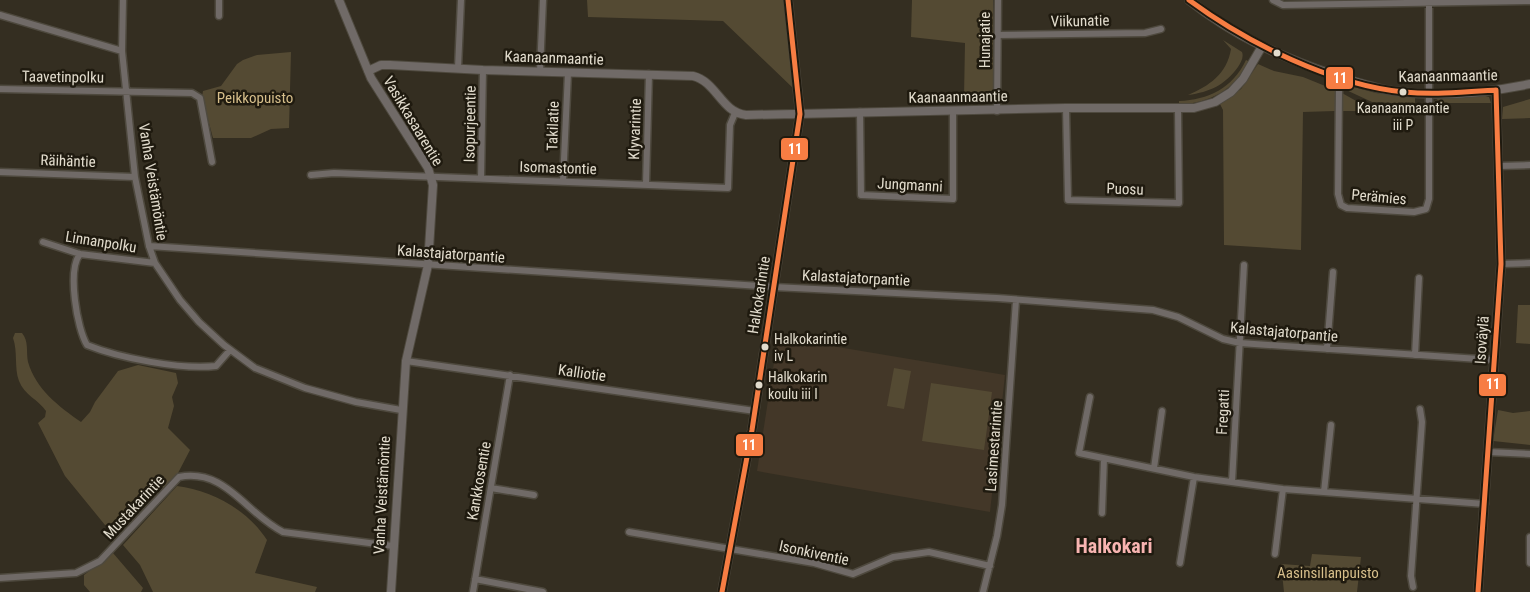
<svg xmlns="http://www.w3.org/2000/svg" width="1530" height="592" font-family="'Roboto Condensed',sans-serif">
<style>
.education{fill:#433728}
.green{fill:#544a33}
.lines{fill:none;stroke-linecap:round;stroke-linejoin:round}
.minor-casing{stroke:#4e493e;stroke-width:9}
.tertiary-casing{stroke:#4e493e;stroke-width:10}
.minor{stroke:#706a67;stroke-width:6}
.tertiary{stroke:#706a67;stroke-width:8}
.bus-1-casing{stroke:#1f1a0f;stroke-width:9}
.bus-1{stroke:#f77d43;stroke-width:5}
.bus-dot{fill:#e2dccd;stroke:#1f1a0f;stroke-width:2}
.labels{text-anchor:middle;stroke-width:5;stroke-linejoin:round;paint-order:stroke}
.bus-label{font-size:14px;fill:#e2dccd;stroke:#1f1a0f;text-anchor:start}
.street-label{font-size:15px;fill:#e2dccd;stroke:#1f1a0f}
.park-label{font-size:15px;fill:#d7bf8b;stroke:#1f1a0f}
.district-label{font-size:20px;font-weight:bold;fill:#f8b4b1;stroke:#1f1a0f}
.line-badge{stroke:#1f1a0f;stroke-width:2}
.badge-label{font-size:14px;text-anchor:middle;font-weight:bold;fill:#fff}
</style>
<rect width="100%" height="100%" fill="#342e21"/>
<path class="education" d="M778,337l227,38 -15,137 -233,-41z"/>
<path class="green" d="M587,0h198l9,89 -71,-68 -135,-4z
M912,0h81l2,96 -31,1 1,-54 -54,-6z
M1223,40l19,12c2,5 -1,10 -4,15 -13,18 -28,25 -50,28 21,-9 39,-21 43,-46z
M291,52l-2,76 -18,1 -20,9h-38l-11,-41 1,-6 18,-5 16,-22 6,-4 14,-5z
M1246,60l4,2c-17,28 -38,40 -71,43v-4c29,-1 54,-13 67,-41z
M1258,64l16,7 29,6 32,13v21l-32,1 -2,138 -77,-5 -1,-135 -3,-6 21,-15z
M1350,86l26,7 39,5v6l-43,-2 -28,-13z
M1342,93l16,9 26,9h-43z
M1482,95l7,2 2,6h-59l10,-7z
M1530,99v19l-28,1 1,-12z
M1518,305h12v39l-14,-1z
M15,333h7c7,8 4,19 6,29 8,27 30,44 53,60l9,-10 5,-10 23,-31 20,-6 38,8 2,10 -6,14 2,9 -6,22 22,22 -12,23 -15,15 -1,-4h-6c-20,20 -20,35 -51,41l-40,-49 -27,-53 7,-6 1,-6c-7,-11 -22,-16 -27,-30 -5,-13 -1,-29 -6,-43z
M894,368l17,3 -7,38 -17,-3z
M931,383l61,9 -8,58 -62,-9z
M1498,410l15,3 17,-2v34l-37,-4z
M177,486c34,4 71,24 90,54l-12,33 62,14 -2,5h-162l-13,-27 -17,-20z
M113,553l30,35 -2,4h-51l-6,-7v-10z
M1312,554l49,3 -4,35h-73l-3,-28 29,2z"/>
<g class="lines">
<g class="minor-casing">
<path id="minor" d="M1273,0l10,5 247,-4
M0,15l122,36 13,126 14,69 6,17 25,37 19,22 25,23 31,23 50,20 51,14 45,8
M219,16v-16
M998,35l147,-2 16,-4
M122,51l1,-51
M458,68l3,-68
M540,71l3,-71
M1342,77l-3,12 -1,105 3,11 6,3 67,4 12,-3 3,-10v-197
M0,89l192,4 8,5 12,64
M1066,108l2,92 111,3 -1,-94
M997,111l1,-111
M860,112l1,83 92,4v-88
M1499,166l31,-1
M0,172l135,5
M311,175l23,-2 394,15 2,-63 5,-12
M481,178l2,-108
M563,181l5,-108
M646,184l3,-110
M43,242l37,12 75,9
M149,246l625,41 223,11 156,12 25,7 45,22 17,4 254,17
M80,254c-13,16 -3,75 7,91 32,13 94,25 129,21l14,-16
M1501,264l29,-1
M1327,349l6,-77
M1415,355l4,-77
M406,361l349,50
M1090,397l-11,56 115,24 89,12 202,15
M1488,452l42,2
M1154,468l8,-57
M1232,482l12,-217
M491,488l43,7
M1324,492l7,-67
M1102,513l2,-54
M629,532l185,31 39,11 40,-17 36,-5 61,14
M1530,537v26
M1275,554l8,-65
M1180,563l14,-86
M0,578l76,-5 24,-12 79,-84c47,-9 66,36 104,55l110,14
M475,579l68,13
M1413,587l-2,-11 11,-154 -2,-13
M473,592l37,-217
M983,592l14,-56 5,-31 14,-205"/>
</g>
<g class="tertiary-casing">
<path id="tertiary" d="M339,0l32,78 57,90 5,17 -5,80 -22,96 -15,231
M1189,0c44,35 91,57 145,75 19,6 39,13 59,16 44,6 93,2 137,-7
M368,71l13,-6h9l93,5 210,6c24,6 28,36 53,39l320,-7h128l21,-6 16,-10 12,-13 18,-31
M722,592l30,-162 48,-316 -12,-114
M1478,592l23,-328 -5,-174"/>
</g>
<use href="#minor" class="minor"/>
<use href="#tertiary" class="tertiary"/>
<g class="bus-1-casing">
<path id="bus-1" d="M1189,0c58,43 143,85 215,92 31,3 62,0 92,-2l5,174 -23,328
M722,592l30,-162 48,-316 -12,-114"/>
</g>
<use href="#bus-1" class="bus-1"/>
</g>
<g class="bus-dot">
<circle cx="1277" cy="53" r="4.5"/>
<circle cx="1403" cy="92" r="4.5"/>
<circle cx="765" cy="347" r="4.5"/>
<circle cx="759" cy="385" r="4.5"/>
</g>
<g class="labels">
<g class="bus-label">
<text x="1403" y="113" text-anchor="middle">Kaanaanmaantie<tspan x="1403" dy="17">iii P</tspan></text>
<text x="774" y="344">Halkokarintie<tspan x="774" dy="17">iv L</tspan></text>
<text x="768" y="382">Halkokarin<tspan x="768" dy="17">koulu iii I</tspan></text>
</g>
<g class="street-label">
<text transform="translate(1080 21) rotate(-1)" y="5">Viikunatie</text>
<text transform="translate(985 40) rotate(-90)" y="5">Hunajatie</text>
<text transform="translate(554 58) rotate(2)" y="5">Kaanaanmaantie</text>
<text transform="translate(1448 76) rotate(-1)" y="5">Kaanaanmaantie</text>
<text transform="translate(63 77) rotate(1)" y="5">Taavetinpolku</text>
<text transform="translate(958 97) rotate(-1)" y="5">Kaanaanmaantie</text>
<text transform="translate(413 121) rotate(59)" y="5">Vasikkasaarentie</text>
<text transform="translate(470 124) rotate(-89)" y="5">Isopurjeentie</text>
<text transform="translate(553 126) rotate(-88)" y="5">Takilatie</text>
<text transform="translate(635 129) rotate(-88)" y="5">Klyvarintie</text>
<text transform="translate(68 161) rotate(2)" y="5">Räihäntie</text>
<text transform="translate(558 168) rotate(2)" y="5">Isomastontie</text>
<text transform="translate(153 182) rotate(81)" y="5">Vanha Veistämöntie</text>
<text transform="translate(910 185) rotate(3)" y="5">Jungmanni</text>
<text transform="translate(1125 189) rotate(2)" y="5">Puosu</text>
<text transform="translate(1379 197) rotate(5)" y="5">Perämies</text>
<text transform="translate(101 242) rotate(9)" y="5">Linnanpolku</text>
<text transform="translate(451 254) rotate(4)" y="5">Kalastajatorpantie</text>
<text transform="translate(856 278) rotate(3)" y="5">Kalastajatorpantie</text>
<text transform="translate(759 295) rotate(-81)" y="5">Halkokarintie</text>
<text transform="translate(1284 332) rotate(5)" y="5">Kalastajatorpantie</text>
<text transform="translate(1482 340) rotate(-86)" y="5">Isoväylä</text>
<text transform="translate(582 373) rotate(8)" y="5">Kalliotie</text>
<text transform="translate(1223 412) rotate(-87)" y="5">Fregatti</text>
<text transform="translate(994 446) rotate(-86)" y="5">Lasimestarintie</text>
<text transform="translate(479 481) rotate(-80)" y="5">Kankkosentie</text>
<text transform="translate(382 495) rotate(-87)" y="5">Vanha Veistämöntie</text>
<text transform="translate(134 507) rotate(-47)" y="5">Mustakarintie</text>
<text transform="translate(814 553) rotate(12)" y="5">Isonkiventie</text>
</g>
<g class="park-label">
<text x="255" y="103">Peikkopuisto</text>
<text x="1328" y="578">Aasinsillanpuisto</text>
</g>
<g class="district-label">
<text x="1114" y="553">Halkokari</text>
</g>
</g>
<g class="line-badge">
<rect x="1325" y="66" width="29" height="24" rx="5" fill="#f77d43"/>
<rect x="780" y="137" width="29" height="24" rx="5" fill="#f77d43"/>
<rect x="1478" y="373" width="29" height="24" rx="5" fill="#f77d43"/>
<rect x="735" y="433" width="29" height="24" rx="5" fill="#f77d43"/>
</g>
<g class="badge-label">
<text x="1340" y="83">11</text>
<text x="795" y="154">11</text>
<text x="1493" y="389">11</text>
<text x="749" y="450">11</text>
</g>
</svg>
